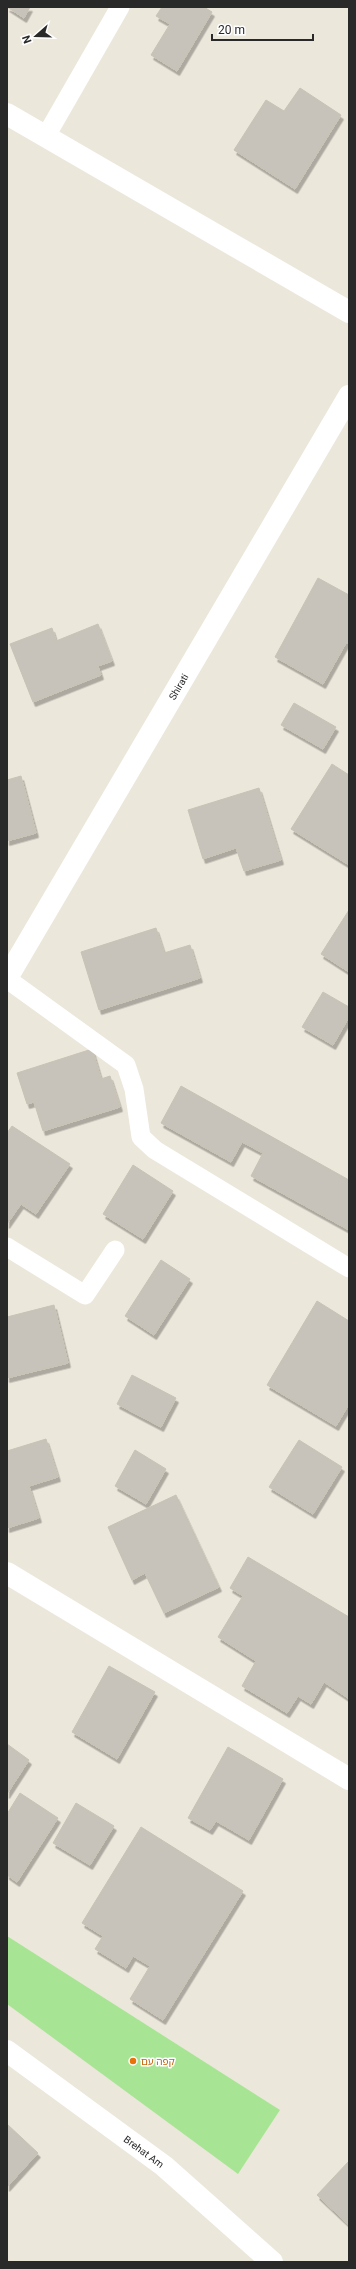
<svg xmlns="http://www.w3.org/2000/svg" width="356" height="2269" font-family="Roboto,'Noto Sans Hebrew',sans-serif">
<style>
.green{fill:#a7e595}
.building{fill:#c7c3ba;stroke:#c7c3b4;filter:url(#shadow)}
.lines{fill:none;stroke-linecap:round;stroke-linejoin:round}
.lane{stroke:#fff;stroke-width:19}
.street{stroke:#fff;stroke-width:22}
.secondary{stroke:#fff;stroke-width:22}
.food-dot{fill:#e8710a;stroke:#fff;stroke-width:1.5}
.labels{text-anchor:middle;stroke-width:3;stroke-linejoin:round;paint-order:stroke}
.street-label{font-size:10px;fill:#292929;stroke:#fff}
.food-label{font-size:10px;fill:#c56008;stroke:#fff;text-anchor:start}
</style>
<defs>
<filter id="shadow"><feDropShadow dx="2.5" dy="4.5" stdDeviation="0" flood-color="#0004"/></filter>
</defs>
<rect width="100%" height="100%" fill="#ece7db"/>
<path class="green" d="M7,1936l273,174 -42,64 -231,-170z"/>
<path class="building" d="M7,7h23l-6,11z
M162,7h42l8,5 -35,59 -26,-16 19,-31 -14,-8z
M300,88l41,27 -46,74 -61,-39 32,-50 18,11z
M318,578l31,17v49l-3,-1 -23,41 -48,-27z
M98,624l14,37 -14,5 3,9 -68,27 -23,-58 42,-16 4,13z
M294,703l42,24 -13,22 -42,-24z
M332,764l17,11v90l-58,-36z
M21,776l15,57 -29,8v-61z
M259,788l22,72 -37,11 -8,-23 -33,11 -15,-49z
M349,910v62l-28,-18z
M156,928l8,25 26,-8 10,33 -101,32 -18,-58z
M323,992l26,15v10l-16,28 -31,-18z
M92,1049l9,30 9,-3 10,31 -77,24 -9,-29 -7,2 -10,-31z
M181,1086l168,94v50l-98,-54 12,-23 -21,-11 -11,20 -70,-39z
M12,1126l58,38 -34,50 -15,-10 -14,20v-91z
M133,1165l40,26 -30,48 -40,-25z
M161,1260l29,19 -36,56 -29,-19z
M317,1301l32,20v83l-13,22 -69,-41z
M54,1305l14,58 -61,15v-61z
M132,1375l44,23 -15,29 -44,-23z
M46,1439l12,38 -29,9 10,32 -32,10v-77z
M299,1440l43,27 -29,47 -44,-27z
M135,1450l31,19 -20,35 -31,-18z
M176,1495l43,92 -55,26 -19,-40 -13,7 -24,-53z
M248,1557l101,60 -1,81 -24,-16 -13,22 -13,-8 -11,17 -45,-27 14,-25 -38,-24 25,-41 -13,-8z
M109,1666l46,26 -38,67 -45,-27z
M7,1744l22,16 -22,34z
M228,1747l55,32 -34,61 -33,-19 -6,9 -22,-12z
M20,1793l38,25 -41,64 -10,-7v-61z
M76,1803l38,23 -24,39 -37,-22z
M141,1827l102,64 -80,129 -33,-21 20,-33 -17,-10 -7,12 -31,-19 8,-13 -21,-13z
M7,2124l31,29 -31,34z
M349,2161v64l-32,-30z"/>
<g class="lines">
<path class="lane" d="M46,136l74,-129
M7,979l119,86 8,24 7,48 14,13 194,118
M7,1247l78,48 30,-45"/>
<g class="street">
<path id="s1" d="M7,978l342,-582"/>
<path d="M7,1573l342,206"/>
<path id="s2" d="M7,2051l157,115 108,96"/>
</g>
<path class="secondary" d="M7,114l342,198"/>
</g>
<circle class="food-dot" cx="133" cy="2061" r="4"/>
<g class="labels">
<g class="street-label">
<text dy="4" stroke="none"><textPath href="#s1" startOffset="338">Shirati</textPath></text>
<text dy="4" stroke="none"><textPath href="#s2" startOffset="170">Brehat Am</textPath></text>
</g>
<g class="food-label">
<text x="141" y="2065">קפה עם</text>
</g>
</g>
<rect width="356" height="2269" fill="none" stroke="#292929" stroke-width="16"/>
<g transform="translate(36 36) rotate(250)" stroke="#ffffff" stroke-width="3" paint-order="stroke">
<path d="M0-3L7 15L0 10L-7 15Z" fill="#292929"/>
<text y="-6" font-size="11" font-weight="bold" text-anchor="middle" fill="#292929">N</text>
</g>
<path d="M212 34v6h101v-6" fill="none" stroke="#292929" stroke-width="2"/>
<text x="218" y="34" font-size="12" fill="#292929" stroke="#ffffff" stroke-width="3" paint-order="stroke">20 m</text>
</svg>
